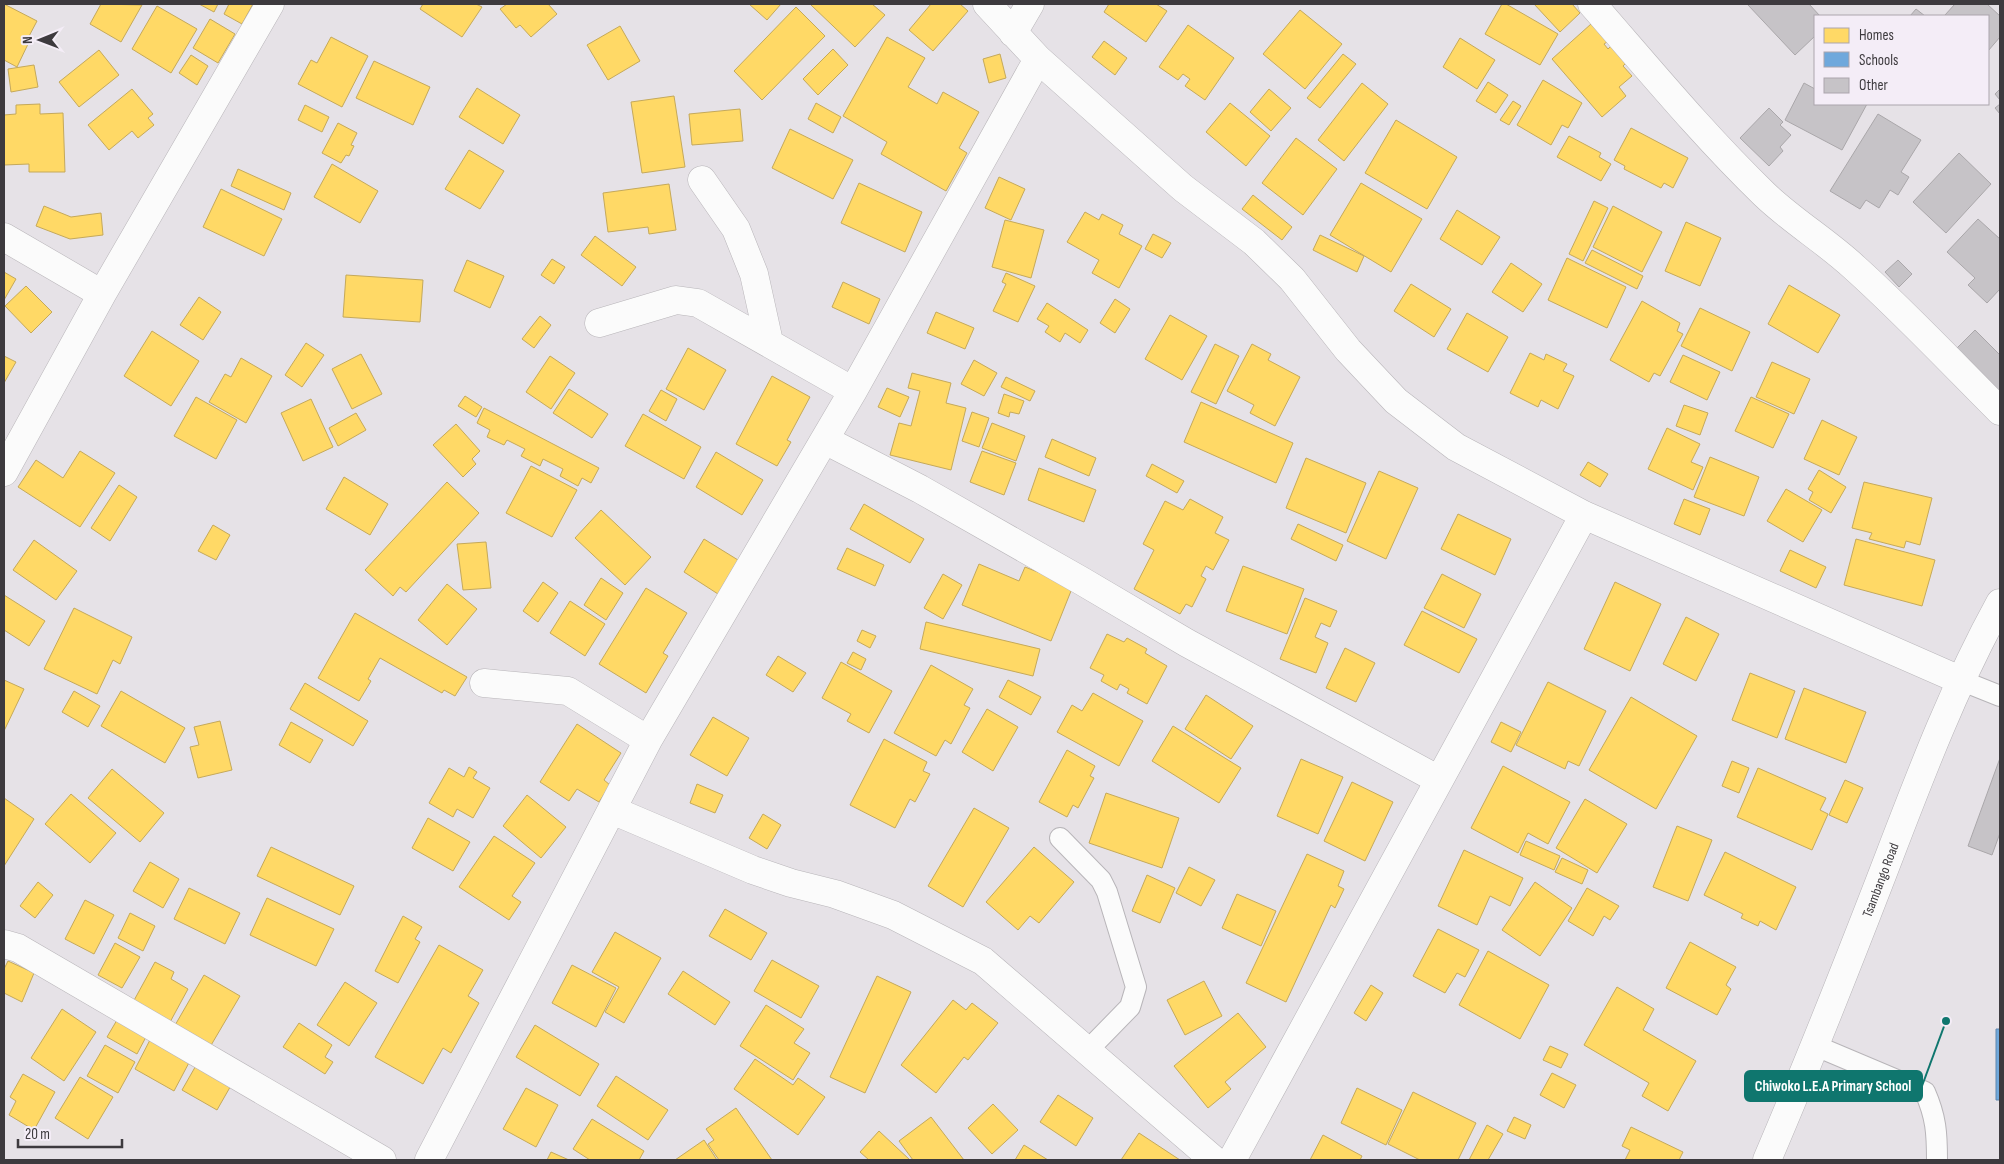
<svg xmlns="http://www.w3.org/2000/svg" width="2004" height="1164" font-family="'Sofia Sans Condensed',sans-serif">
<style>
.homes{fill:#ffd966;stroke:#c5a95a}
.schools{fill:#6fa8dc;stroke:#6087ad}
.building{fill:#c6c3c7;stroke:#aaa7aa}
.lines{fill:none;stroke-linecap:round;stroke-linejoin:round}
.lane-casing{stroke:#b8b5b9;stroke-width:22}
.street-casing{stroke:#b8b5b9;stroke-width:29}
.secondary-casing{stroke:#b8b5b9;stroke-width:29}
.lane{stroke:#fbfbfb;stroke-width:20}
.street{stroke:#fbfbfb;stroke-width:28}
.secondary{stroke:#fbfbfb;stroke-width:28}
.labels{text-anchor:middle;stroke-width:5;stroke-linejoin:round;paint-order:stroke}
.street-label{font-size:14px;fill:#3d3a3e;stroke:#f4edf7}
.leader{fill:none;stroke:#0f766e;stroke-width:2}
.callout-dot{fill:#0f766e;stroke:#f4edf7;stroke-width:2}
.callout{fill:#0f766e;stroke:#0f766e;stroke-width:2}
.callout-label{font-size:15px;text-anchor:middle;font-weight:bold;fill:#fff}
</style>
<rect width="100%" height="100%" fill="#e6e2e7"/>
<path class="homes" d="M4,4l33,17 -10,19 2,2 -12,25 -13,-7z
M101,4l41,1 -21,37 -31,-18z
M199,4h19l-4,8z
M229,4h24l-11,20 -18,-10z
M423,4h53l6,3 -20,30 -42,-28z
M507,4h41l9,10 -26,23 -11,-12 -4,3 -16,-19z
M749,4h32l-14,16z
M812,4h60l13,11 -30,32 -44,-42z
M931,4h29l8,7 -35,40 -24,-21z
M1109,4h47l11,7 -21,31 -42,-30z
M1502,4h4l52,30 -18,31 -55,-31z
M1534,4h38l8,9 -20,19z
M157,6l40,23 -26,44 -39,-24z
M796,7l29,29 -63,64 -28,-29z
M1300,10l42,34 -37,45 -42,-35z
M210,19l25,15 -17,29 -25,-15z
M1591,24l16,18 -3,2 4,5 3,-3 15,17 -3,3 9,10 -13,11 7,9 -24,21 -50,-58z
M1188,25l46,33 -29,42 -20,-14 5,-7 -7,-5 -5,6 -19,-13z
M620,26l20,35 -32,19 -21,-35z
M331,37l37,19 -26,51 -44,-23 13,-24 6,3z
M887,37l38,21 -17,29 29,17 6,-12 36,20 -20,36 8,5 -21,38 -65,-37 6,-12 -44,-26z
M1460,38l35,22 -18,29 -34,-22z
M1104,41l23,17 -12,17 -23,-18z
M833,49l15,16 -30,30 -15,-16z
M99,50l20,25 -40,32 -20,-25z
M1000,54l6,24 -17,5 -6,-24z
M1343,54l13,10 -36,44 -13,-10z
M191,55l17,11 -11,19 -18,-12z
M374,61l56,26 -17,38 -57,-27z
M34,65l4,22 -27,5 -3,-23z
M1543,80l39,23 -14,25 -6,-3 -11,20 -34,-20z
M1488,82l20,13 -12,18 -20,-12z
M1362,83l26,21 -44,57 -26,-21z
M477,88l43,27 -17,29 -44,-27z
M132,89l21,25 -5,4 6,7 -16,13 -6,-7 -23,19 -21,-25z
M1269,89l22,19 -20,23 -21,-19z
M674,96l11,71 -43,6 -11,-71z
M1513,101l8,5 -12,19 -9,-5z
M816,103l25,14 -8,16 -25,-14z
M1230,103l40,33 -24,30 -40,-34z
M40,104v10l23,-1 2,59h-36v-8l-25,1v-50l12,-1v-9z
M305,105l24,12 -7,15 -24,-12z
M740,109l3,32 -51,4 -3,-31z
M1396,120l61,37 -30,52 -62,-36z
M338,123l19,10 -6,12 3,1 -5,10 -3,-1 -5,8 -19,-10z
M1631,128l57,30 -15,30 -9,-5 -3,5 -37,-19 1,-3 -11,-6z
M790,129l63,31 -20,39 -61,-31z
M1569,136l32,17 -2,4 12,7 -10,17 -44,-24z
M1296,138l41,31 -34,46 -41,-32z
M469,150l35,21 -24,38 -35,-20z
M332,164l46,27 -18,32 -46,-26z
M238,169l53,24 -7,17 -53,-24z
M999,177l26,12 -14,31 -26,-12z
M859,183l63,29 -17,40 -64,-29z
M1361,183l61,36 -31,53 -61,-37z
M669,184l7,46 -27,4 -1,-7 -40,5 -5,-39z
M221,189l61,30 -18,37 -61,-29z
M1253,195l39,32 -10,13 -40,-31z
M1594,201l14,7 -25,53 -14,-7z
M44,206l27,11 30,-4 2,22 -33,4 -34,-13z
M1613,206l49,26 -20,40 -49,-25z
M1457,210l43,27 -18,28 -42,-26z
M1085,212l14,8 3,-6 21,11 -4,9 23,12 -23,42 -27,-15 7,-13 -32,-18z
M1005,220l39,10 -13,48 -39,-11z
M1686,222l35,16 -21,48 -35,-15z
M1153,234l18,9 -9,15 -17,-9z
M1320,235l44,21 -7,16 -44,-22z
M595,236l41,31 -14,19 -41,-31z
M1592,250l51,26 -6,13 -52,-26z
M1567,258l59,29 -19,41 -59,-28z
M552,259l13,8 -11,17 -13,-9z
M467,260l37,16 -14,32 -36,-17z
M1511,263l31,21 -19,28 -31,-20z
M4,272l12,7 -12,21z
M1006,273l29,13 -17,36 -25,-11 13,-27 -4,-2z
M346,275l77,5 -3,42 -77,-5z
M843,282l37,17 -11,25 -37,-17z
M1411,284l40,25 -17,28 -40,-26z
M1789,285l51,30 -22,38 -50,-29z
M26,286l26,26 -21,21 -26,-27z
M199,297l22,15 -18,28 -23,-15z
M1115,299l15,10 -15,24 -15,-10z
M1642,301l38,22 -3,8 6,3 -23,42 -6,-3 -5,9 -39,-22z
M1047,303l41,27 -8,13 -15,-10 -5,9 -15,-10 4,-6 -12,-7z
M1700,308l50,24 -18,39 -51,-25z
M936,312l38,16 -9,21 -38,-16z
M1467,313l41,24 -20,35 -41,-23z
M1170,315l37,21 -25,44 -37,-21z
M540,316l11,9 -17,23 -12,-9z
M152,331l47,30 -28,45 -47,-30z
M306,343l18,12 -22,32 -17,-12z
M1215,344l24,12 -23,48 -25,-12z
M1252,344l19,10 -3,6 32,17 -25,49 -25,-13 4,-8 -27,-14z
M688,348l38,22 -22,40 -38,-21z
M1530,353l14,7 2,-6 21,10 -4,7 11,5 -16,33 -17,-9 -3,7 -28,-14z
M361,354l21,40 -30,15 -20,-40z
M1683,355l37,17 -13,28 -37,-18z
M4,356l12,6 -12,21z
M550,356l25,17 -24,36 -25,-17z
M241,358l31,18 -26,47 -37,-21 16,-28 6,3z
M974,360l23,13 -13,23 -23,-12z
M1772,362l38,17 -16,35 -38,-17z
M912,373l39,10 -5,20 20,5 -15,62 -61,-15 9,-32 12,3 9,-35 -12,-3z
M772,376l38,21 -23,43 4,2 -14,24 -41,-22z
M1006,377l29,14 -5,10 -29,-14z
M887,388l22,9 -9,20 -22,-10z
M569,389l39,25 -16,24 -39,-25z
M661,390l16,9 -11,22 -17,-10z
M1004,394l20,7 -5,13 -9,-2 -1,5 -11,-4z
M465,396l17,11 -6,10 -18,-11z
M196,397l41,23 -21,39 -42,-23z
M1751,397l38,17 -16,34 -38,-17z
M311,399l22,48 -30,14 -22,-48z
M1201,402l92,41 -17,40 -92,-41z
M1684,405l24,8 -8,22 -24,-9z
M484,408l115,60 -8,15 -9,-5 -4,8 -18,-10 3,-7 -20,-10 -3,7 -19,-10 4,-7 -18,-9 -3,5 -17,-8 3,-7 -13,-7z
M972,412l17,6 -10,29 -17,-6z
M356,413l10,17 -28,16 -9,-18z
M643,414l58,33 -17,32 -59,-33z
M1822,420l35,17 -18,38 -35,-16z
M992,423l33,13 -9,25 -34,-13z
M456,424l24,27 -8,8 4,5 -13,13 -30,-32z
M1667,428l33,16 -9,18 12,5 -10,23 -45,-21z
M1052,439l44,19 -7,18 -44,-19z
M80,451l35,22 -35,54 -62,-40 18,-27 27,18z
M982,451l34,12 -12,32 -34,-13z
M716,452l47,28 -21,35 -46,-28z
M1710,457l49,20 -15,39 -50,-19z
M1306,458l60,25 -20,50 -60,-25z
M1588,462l20,12 -8,13 -20,-12z
M1152,464l32,17 -7,12 -31,-17z
M531,466l46,24 -25,47 -46,-24z
M1039,468l57,22 -12,32 -56,-22z
M1819,470l27,17 -15,26 -22,-13 4,-8 -5,-3z
M1379,471l39,17 -32,71 -39,-18z
M344,477l44,27 -18,31 -44,-26z
M447,482l32,31 -73,79 -6,-5 -7,9 -28,-26z
M1864,482l68,16 -12,47 -14,-4 -2,7 -35,-9 3,-6 -20,-5z
M119,485l18,12 -27,44 -19,-13z
M1786,489l36,21 -19,32 -36,-21z
M1190,499l33,18 -8,16 14,7 -16,30 -7,-4 -5,10 5,3 -14,28 -6,-3 -6,10 -46,-25 20,-39 -11,-6 22,-43 18,9z
M1684,499l26,10 -10,26 -26,-11z
M864,504l60,35 -14,24 -60,-34z
M601,510l50,47 -26,28 -50,-47z
M1458,514l53,25 -16,36 -54,-26z
M1298,524l45,21 -7,16 -45,-22z
M213,525l17,10 -14,25 -18,-9z
M704,539l34,21 -20,34 -34,-22z
M1856,539l79,21 -13,46 -78,-21z
M34,540l43,31 -21,29 -43,-30z
M486,542l5,46 -28,2 -6,-46z
M847,548l37,17 -9,21 -38,-17z
M1790,550l36,17 -10,21 -36,-17z
M979,564l40,17 6,-14 48,19 -22,55 -89,-36z
M1243,566l61,23 -17,45 -61,-23z
M943,574l19,11 -19,34 -19,-11z
M1442,574l39,20 -17,34 -40,-20z
M601,578l22,15 -17,27 -22,-15z
M543,582l15,11 -20,29 -15,-11z
M1615,582l46,22 -31,67 -46,-22z
M447,584l30,25 -30,36 -29,-25z
M646,588l41,25 -24,40 5,3 -22,37 -47,-29z
M4,595l41,26 -16,25 -25,-16z
M1305,598l32,13 -7,16 -9,-4 -6,14 13,6 -12,30 -36,-14z
M570,601l35,23 -20,32 -35,-23z
M74,608l58,29 -12,27 -7,-4 -16,34 -53,-25z
M1422,611l55,28 -18,34 -55,-28z
M355,613l112,64 -12,19 -11,-6 -2,3 -62,-35 -12,21 3,2 -12,20 -41,-23z
M1686,617l33,17 -23,47 -33,-17z
M926,622l114,27 -7,27 -113,-27z
M862,630l14,6 -6,12 -13,-7z
M1107,634l17,8 3,-4 20,11 -2,4 22,13 -20,38 -20,-11 2,-4 -9,-5 -3,6 -16,-9 3,-6 -14,-7z
M1345,648l30,15 -19,39 -30,-14z
M853,652l13,7 -5,11 -14,-7z
M778,656l28,17 -13,19 -27,-17z
M841,662l51,29 -23,42 -22,-12 4,-7 -29,-16z
M931,665l42,24 -9,16 6,3 -19,36 -6,-4 -9,16 -42,-23z
M1750,673l45,18 -18,47 -45,-18z
M4,680l20,9 -20,42z
M1008,680l33,17 -10,18 -32,-18z
M1548,682l58,29 -27,55 -11,-5 -3,8 -49,-24z
M305,683l63,38 -15,25 -63,-37z
M1804,688l62,24 -20,51 -61,-24z
M74,691l26,15 -12,21 -26,-15z
M121,691l64,37 -20,35 -64,-37z
M1093,693l50,28 -24,45 -62,-34 15,-27 10,6z
M1206,695l47,31 -22,33 -46,-30z
M1631,697l66,39 -41,73 -67,-39z
M987,709l31,18 -25,44 -31,-19z
M713,717l36,21 -22,38 -37,-21z
M220,721l12,49 -34,8 -8,-31 9,-2 -5,-18z
M291,722l32,18 -13,23 -31,-18z
M1501,722l20,10 -10,20 -20,-10z
M577,724l44,29 -17,27 6,5 -11,17 -22,-13 -8,12 -29,-19z
M1173,726l68,42 -22,35 -67,-42z
M884,739l43,23 -4,9 7,3 -15,28 -5,-3 -15,29 -45,-23z
M1067,750l28,16 -5,10 4,2 -16,30 -5,-3 -6,12 -28,-15z
M1301,759l42,18 -25,57 -41,-18z
M1732,761l17,7 -10,25 -17,-7z
M1503,766l67,36 -22,42 -20,-11 -10,20 -47,-25z
M469,767l8,5 -4,6 17,10 -17,30 -16,-9 -4,8 -24,-14 20,-35 15,9z
M1758,768l68,30 -6,12 8,4 -16,36 -75,-33z
M112,769l52,44 -24,29 -52,-44z
M1845,780l18,8 -16,35 -18,-8z
M1352,782l41,20 -28,59 -41,-20z
M697,784l26,11 -8,18 -25,-10z
M1106,793l73,25 -17,50 -73,-25z
M71,794l45,39 -26,30 -45,-39z
M527,795l39,32 -25,31 -38,-32z
M4,798l30,21 -30,47z
M1585,799l42,25 -30,49 -41,-25z
M974,808l35,20 -46,79 -35,-21z
M763,814l18,11 -14,24 -18,-11z
M428,818l42,24 -17,29 -41,-23z
M1677,826l35,14 -24,61 -35,-14z
M494,836l41,27 -23,33 9,6 -12,18 -50,-33z
M1526,841l34,15 -6,14 -34,-15z
M271,847l83,39 -14,29 -83,-39z
M1034,847l40,35 -35,41 -9,-7 -12,14 -32,-28z
M1464,850l59,28 -13,28 -20,-10 -13,29 -39,-19z
M1725,852l71,35 -20,43 -16,-9 -2,5 -17,-8 2,-4 -39,-19z
M1307,854l37,17 -6,15 6,3 -9,19 -4,-3 -45,97 -40,-19z
M1562,858l26,12 -6,14 -27,-12z
M150,862l29,17 -16,29 -30,-17z
M1189,867l26,13 -14,26 -25,-13z
M1147,875l28,13 -15,35 -28,-12z
M38,882l15,13 -18,23 -15,-12z
M1535,882l37,26 -32,48 -38,-26z
M189,888l51,25 -15,31 -51,-25z
M1587,888l32,18 -9,14 -6,-4 -11,20 -25,-15z
M1237,894l39,17 -15,35 -39,-18z
M267,898l67,31 -18,37 -66,-31z
M85,900l29,15 -20,39 -29,-15z
M725,909l42,24 -16,27 -42,-24z
M130,913l25,13 -12,25 -25,-13z
M403,916l19,11 -7,12 5,3 -22,41 -23,-12z
M1438,929l41,21 -14,27 -8,-4 -12,20 -32,-17z
M615,932l46,26 -37,65 -19,-11 14,-25 -27,-15z
M1690,942l46,25 -10,18 5,4 -14,26 -51,-27z
M115,943l25,14 -18,31 -24,-13z
M439,945l44,25 -15,26 11,7 -28,50 -8,-5 -20,36 -48,-27z
M1488,951l61,34 -29,54 -61,-34z
M772,960l47,26 -18,32 -47,-27z
M8,961l26,12 -12,29 -18,-9v-24z
M155,962l19,10 -3,7 17,10 -19,35 -37,-20z
M572,965l44,23 -20,39 -44,-24z
M683,971l47,31 -15,23 -47,-31z
M204,975l36,21 -30,51 -36,-20z
M877,976l34,16 -46,101 -35,-16z
M1204,981l18,35 -37,19 -18,-35z
M345,982l32,21 -28,43 -32,-21z
M1371,985l12,8 -17,28 -12,-8z
M1617,987l37,22 -11,21 53,31 -28,50 -26,-15 7,-13 -65,-38z
M953,1000l13,10 6,-7 26,20 -30,37 -4,-3 -28,36 -35,-28z
M766,1005l38,24 -10,14 16,10 -17,27 -53,-34z
M62,1009l34,23 -32,49 -33,-23z
M1238,1013l28,34 -41,35 6,7 -23,19 -34,-42z
M117,1020l29,17 -9,17 -30,-17z
M299,1023l33,22 -7,12 8,5 -8,12 -42,-27z
M535,1025l64,39 -19,32 -64,-39z
M152,1036l40,21 -18,34 -39,-22z
M105,1045l30,17 -17,31 -31,-17z
M1550,1046l18,8 -7,14 -18,-8z
M755,1059l38,26 5,-7 27,19 -27,38 -64,-46z
M198,1062l35,20 -16,28 -35,-20z
M1552,1073l24,12 -12,23 -24,-13z
M23,1074l32,18 -21,38 -25,-15 7,-14 -6,-4z
M616,1076l52,34 -20,30 -51,-34z
M80,1077l33,20 -25,42 -33,-21z
M526,1088l32,17 -22,42 -33,-18z
M1357,1088l45,22 -16,35 -45,-22z
M1413,1092l63,31 -18,37h-38l-32,-16z
M1058,1095l35,23 -17,28 -36,-24z
M993,1104l25,26 -26,24 -24,-26z
M736,1108l36,52h-53l-11,-16 6,-4 -8,-11z
M931,1117l33,43h-51l-14,-19z
M1514,1117l17,8 -6,14 -18,-8z
M592,1119l52,32 -5,9h-49l-17,-11z
M1487,1125l16,9 -15,26h-19z
M1631,1127l52,25 -4,8h-54l5,-10 -8,-4z
M879,1131l31,29h-41l-9,-8z
M1139,1133l41,27h-59z
M1323,1135l39,21 -2,4h-50z
M704,1140l13,20h-42z
M1024,1145l24,15h-33z
M551,1152l18,8h-22z"/>
<path class="schools" d="M1996,1029h4v71h-4z"/>
<path class="building" d="M1750,4h59l11,12h-5v20l-20,19 -47,-50z
M1955,4h32l13,12v21l-12,14v-35h-42l-1,-1z
M1916,9l9,7h-15z
M1804,83l11,6v15h52l-25,46 -57,-30z
M2000,89v11l-5,-6z
M2000,104v10l-5,-6z
M1769,108l14,14 -3,3 11,10 -11,12 3,4 -14,15 -29,-28z
M1878,114l43,26 -20,32 8,5 -11,18 -8,-5 -11,18 -13,-8 -6,9 -30,-18z
M1959,153l32,31 -45,49 -33,-31z
M1978,219l22,20v50l-13,14 -19,-18 7,-7 -28,-26z
M1898,260l14,14 -13,13 -14,-15z
M1975,330l25,25v40l-45,-45z
M2000,758v75l-8,22 -24,-9z"/>
<g class="lines">
<g class="lane-casing">
<path id="lane" d="M1960,680l40,16
M1060,838l41,42 6,12 29,95 -6,20 -42,43
M1816,1046l109,46c11,25 12,41 12,68"/>
</g>
<g class="street-casing">
<path id="street" d="M987,4l51,55 145,129 71,54 38,37 56,71 48,51 60,46 128,68 376,165
M1592,4c56,64 111,131 172,190 28,27 62,47 91,74 50,45 97,95 145,143
M1013,33l17,-29
M702,180l34,49 18,45 15,68
M4,237l98,57
M599,323l77,-23 22,3 155,88
M825,440l95,49 160,91 107,63 252,137
M4,472l98,-178 168,-290
M484,683l84,8 80,49
M612,810l141,60 38,13 44,11 58,21 90,46 231,199
M4,944l14,4 364,212
M429,1160l219,-420 205,-349 185,-332
M1232,1160l352,-645"/>
</g>
<g class="secondary-casing">
<g id="secondary">
<path id="s1" d="M1767,1160c39,-91 76,-184 112,-277 37,-96 71,-189 121,-280"/>
</g>
</g>
<use href="#lane" class="lane"/>
<use href="#street" class="street"/>
<use href="#secondary" class="secondary"/>
</g>
<g class="labels">
<g class="street-label">
<text dy="5" stroke="none"><textPath href="#s1" startOffset="302">Tsambango Road</textPath></text>
</g>
</g>
<path class="leader" d="M1946 1021L1922 1086"/>
<circle class="callout-dot" cx="1946" cy="1021" r="5"/>
<rect class="callout" x="1745" y="1071" width="177" height="30" rx="5"/>
<g class="callout-label">
<text x="1833" y="1091">Chiwoko L.E.A Primary School</text>
</g>
<rect width="2004" height="1164" fill="none" stroke="#3d3a3e" stroke-width="10"/>
<rect x="1814" y="15" width="175" height="90" fill="#f4edf7" stroke="#aba5ad"/>
<rect x="1824" y="28" width="25" height="15" fill="#ffd966" stroke="#aba5ad"/>
<text x="1859" y="40" font-size="15" fill="#3d3a3e">Homes</text>
<rect x="1824" y="52" width="25" height="15" fill="#6fa8dc" stroke="#aba5ad"/>
<text x="1859" y="65" font-size="15" fill="#3d3a3e">Schools</text>
<rect x="1824" y="78" width="25" height="15" fill="#c6c3c7" stroke="#aba5ad"/>
<text x="1859" y="90" font-size="15" fill="#3d3a3e">Other</text>
<g transform="translate(40 40) rotate(269)" stroke="#f4edf7" stroke-width="4" paint-order="stroke">
<path d="M0-4L9 19L0 12L-9 19Z" fill="#3d3a3e"/>
<text y="-8" font-size="14" font-weight="bold" text-anchor="middle" fill="#3d3a3e">N</text>
</g>
<path d="M18 1139v8h104v-8" fill="none" stroke="#3d3a3e" stroke-width="2.5"/>
<text x="25" y="1139" font-size="15" fill="#3d3a3e" stroke="#f4edf7" stroke-width="4" paint-order="stroke">20 m</text>
</svg>
